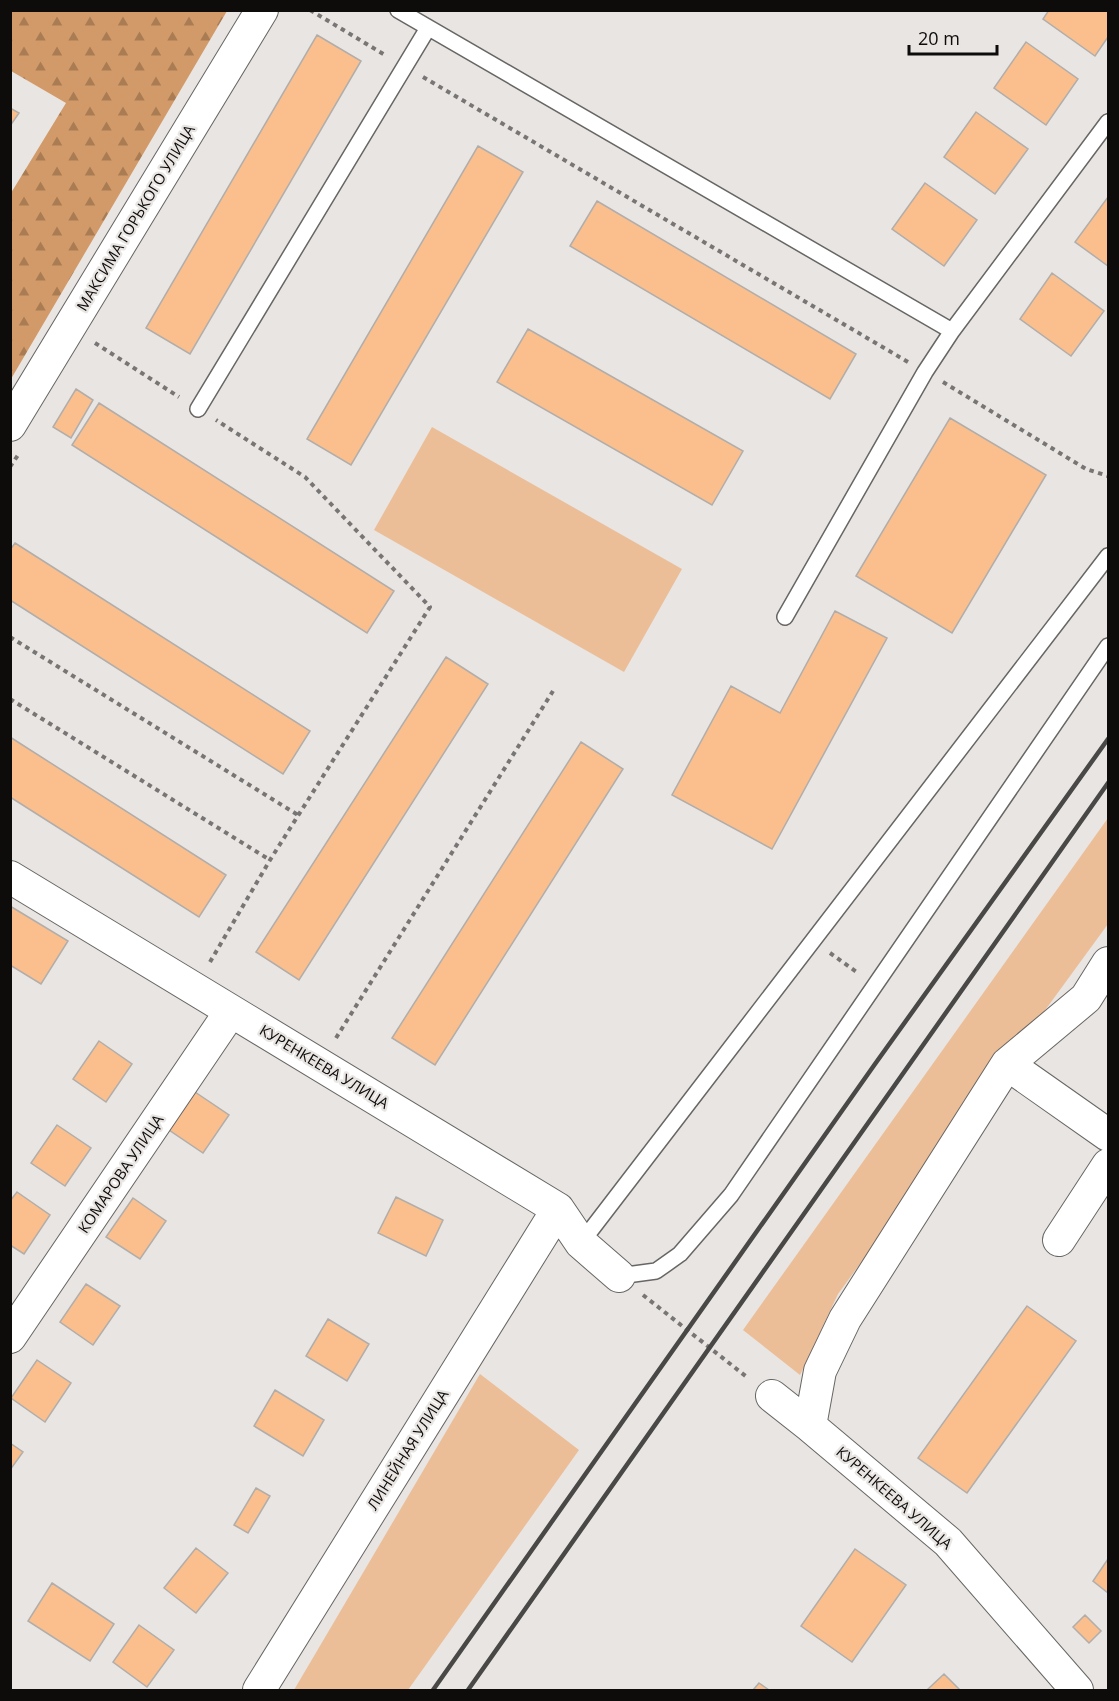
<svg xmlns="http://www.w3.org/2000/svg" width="1119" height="1701" font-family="'Open Sans',sans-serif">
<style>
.grass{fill:#ebbe98}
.forest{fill:url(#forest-firs)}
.building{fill:#fabf8d;stroke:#b0adab;stroke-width:1.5}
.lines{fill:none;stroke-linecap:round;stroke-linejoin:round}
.lane-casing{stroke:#686664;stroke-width:18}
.street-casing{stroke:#686664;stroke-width:34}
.path{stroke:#787675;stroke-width:4;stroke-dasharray:4.5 4.5;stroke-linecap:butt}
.lane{stroke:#fff;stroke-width:15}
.street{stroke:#fff;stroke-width:32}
.rail{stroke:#494846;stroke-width:4.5}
.labels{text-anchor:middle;stroke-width:4.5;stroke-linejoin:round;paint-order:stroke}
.street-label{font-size:15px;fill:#0d0c0b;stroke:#e8e5e3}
</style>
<defs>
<pattern id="forest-firs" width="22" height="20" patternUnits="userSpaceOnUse" patternTransform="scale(1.5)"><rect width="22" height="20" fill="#d29a68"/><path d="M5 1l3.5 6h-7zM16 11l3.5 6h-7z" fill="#a97c54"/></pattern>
</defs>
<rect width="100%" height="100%" fill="#e8e5e3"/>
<path class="grass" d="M432,427l250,142 -58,103 -250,-142z
M1108,818v106l-270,370 -38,81 -57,-45z
M480,1374l99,76 -171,240h-114z"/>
<path class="forest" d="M11,10l216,1 -216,368v-186l55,-90 -55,-32z"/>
<path class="building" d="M1049,10h59v27l-13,19 -52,-37z
M317,35l44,26 -171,293 -44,-26z
M1026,42l52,37 -32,46 -52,-37z
M10,108l9,5 -9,13z
M976,112l52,37 -33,45 -51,-37z
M478,146l45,26 -172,293 -44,-26z
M925,183l52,37 -33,46 -52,-37z
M1108,197v69l-33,-24z
M597,201l259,153 -26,45 -260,-153z
M1052,273l52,38 -33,45 -51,-37z
M528,329l215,122 -31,54 -215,-123z
M76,389l17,11 -22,38 -18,-11z
M99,403l295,188 -27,42 -295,-188z
M950,418l96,57 -94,158 -96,-57z
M15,543l295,188 -27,43 -273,-174v-50z
M835,611l52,27 -115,211 -100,-54 59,-109 49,27z
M446,657l42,27 -189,296 -43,-28z
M10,737l216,138 -27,42 -189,-120z
M581,742l42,27 -188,296 -43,-27z
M10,906l58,35 -27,43 -31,-19z
M99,1041l33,23 -26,38 -33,-23z
M195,1092l34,23 -26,38 -34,-23z
M57,1125l34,23 -26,38 -34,-23z
M17,1192l33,23 -26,39 -14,-9v-44z
M396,1197l47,23 -17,36 -48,-23z
M133,1198l33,23 -26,38 -34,-22z
M86,1284l34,22 -27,39 -33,-23z
M1027,1306l49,35 -109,152 -49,-35z
M328,1319l41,25 -22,37 -41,-25z
M37,1360l34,23 -26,39 -34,-24z
M275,1390l49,30 -21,36 -49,-30z
M10,1443l13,9 -13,18z
M256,1488l14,8 -22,37 -14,-8z
M196,1548l32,25 -32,40 -32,-25z
M855,1549l51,36 -54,77 -51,-36z
M1108,1559v34l-15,-12z
M52,1583l62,41 -24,37 -62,-40z
M1085,1615l16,16 -12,12 -16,-16z
M139,1625l35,25 -27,37 -34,-25z
M944,1674l16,16h-33z
M759,1683l10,7h-16z"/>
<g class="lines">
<g class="lane-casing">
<path id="lane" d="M398,10l554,321
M198,409l230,-381
M785,617l140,-245 27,-41 156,-209
M581,1243l527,-687
M619,1276l37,-5 24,-17 51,-59 377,-549"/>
</g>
<g class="street-casing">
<path id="street" d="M10,425l252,-415
M10,877l548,332 23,34 38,33
M1007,1064l101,71
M1059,1240l49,-75
M10,1337l221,-326
M772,1396l38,30 138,116 129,148
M810,1426l10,-55 25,-52 162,-255 79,-66 22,-35
M259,1690l299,-481"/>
</g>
<path class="path" d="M310,10l75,45
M423,77l485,285
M95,343l84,54
M943,382l143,87 22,7
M10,467l8,-12
M10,637l288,178
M10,699l260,161
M830,953l28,20
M210,962l60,-102 160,-253 -125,-130 -89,-57
M336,1038l217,-347
M643,1295l105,83"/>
<use href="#lane" class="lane"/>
<use href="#street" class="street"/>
<path class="rail" d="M433,1690l442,-626 233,-325
M468,1690l640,-907"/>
</g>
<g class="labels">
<g class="street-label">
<text transform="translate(136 218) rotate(-59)" y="5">МАКСИМА ГОРЬКОГО УЛИЦА</text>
<text transform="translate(324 1067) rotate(31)" y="5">КУРЕНКЕЕВА УЛИЦА</text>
<text transform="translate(121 1174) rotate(-56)" y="5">КОМАРОВА УЛИЦА</text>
<text transform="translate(408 1450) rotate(-58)" y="5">ЛИНЕЙНАЯ УЛИЦА</text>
<text transform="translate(894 1498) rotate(41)" y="5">КУРЕНКЕЕВА УЛИЦА</text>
</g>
</g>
<rect width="1119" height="1701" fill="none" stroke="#0d0c0b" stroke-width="24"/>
<path d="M909 45v9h88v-9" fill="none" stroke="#0d0c0b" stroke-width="3"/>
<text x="918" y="45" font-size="18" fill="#0d0c0b" stroke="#e8e5e3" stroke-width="4.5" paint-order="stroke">20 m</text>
</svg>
